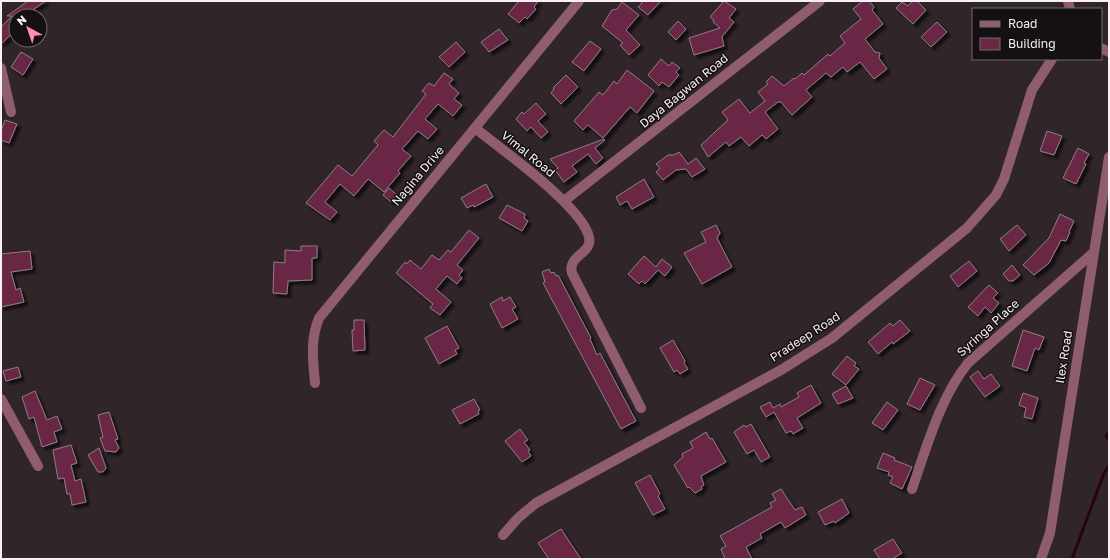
<svg xmlns="http://www.w3.org/2000/svg" width="1110" height="560" font-family="'Golos Text',sans-serif">
<style>
.lines{fill:none;stroke-linecap:round;stroke-linejoin:round}
.stream{stroke:#2a0013;stroke-width:3}
.building{fill:#6b2745;stroke:#8c7f83;filter:url(#shadow)}
.minor{stroke:#905c6f;stroke-width:10}
.labels{text-anchor:middle;stroke-width:3;stroke-linejoin:round;paint-order:stroke}
.street-label{font-size:12px;fill:#f8f0f3;stroke:#151011}
</style>
<defs>
<filter id="shadow"><feDropShadow dx="3.5" dy="3.5" stdDeviation="1" flood-color="#0009"/></filter>
</defs>
<rect width="100%" height="100%" fill="#302529"/>
<g class="lines">
<path class="stream" d="M1109,433l-3,3 3,4
M1072,559l32,-86 5,-7"/>
</g>
<path class="building" d="M28,1h18l-12,8 6,7h-24v14l-15,14v-17l11,-11h-5z
M519,1h19l-4,6 2,2 -9,10 -2,-2 -6,6 -11,-9z
M640,1h21l-13,14 -10,-8 4,-4z
M724,1l12,8 -7,9 5,4 -12,15 2,9 -30,9 -5,-17 31,-10 -7,-6 1,-2 -4,-3z
M863,1h6l5,6 -2,3 11,14 -18,15 10,13 5,1 -1,5 8,11 -13,10 -14,-17 -13,10 -4,-5 -12,10 -5,-4 -20,17 6,7 -20,18 -11,-13h-3l-13,10 13,17 -12,10 -4,-4 -13,11 -8,-9 -12,9 -3,-4 -18,15 -7,-12 27,-25 -6,-8 17,-13 11,14 15,-12 -7,-9 10,-8 -2,-2 6,-6 12,10 10,-8 1,1 7,-6 2,2 24,-21 2,2 15,-13 -5,-7 21,-17 -8,-10z
M913,1h4l9,9 -13,14 -17,-16 6,-6 6,4z
M622,2l17,13 -13,15 14,15 -11,10 -9,-10 3,-2 -21,-17 10,-16 5,-1z
M678,21l8,8 -10,11 -8,-8z
M937,22l10,10 -16,15 -10,-10z
M499,29l9,11 -19,12 -8,-10z
M590,41l11,8 -17,22 -12,-9z
M456,42l9,10 -16,15 -10,-10z
M21,52l12,7 -10,16 -12,-8z
M661,59l8,7 3,-4 8,6 -4,4 3,3 -10,12 -7,-5 -3,4 -11,-11z
M627,70l27,21 -17,22 -7,-6 -27,31 -15,-13 -5,5 -9,-9 25,-29 4,3 11,-14 3,3z
M444,73l9,6 -4,5 10,9 -5,6 8,6 -9,11 -15,-12 -13,15 12,10 -9,10 -10,-8 -16,18 9,7 -13,15 2,2 -16,19 -16,-13 -14,17 -14,-12 -15,18 12,10 -7,8 -24,-17 32,-38 14,11 26,-31 -4,-4 10,-11 9,7 33,-43 -4,-3 7,-8 5,3z
M566,75l12,12 -17,17 -10,-11 3,-4 -1,-1z
M536,103l10,11 -8,7 10,11 -7,6 -10,-11 -4,4 -11,-12 6,-7 2,2z
M5,120l12,4 -8,19 -8,-3v-9z
M1047,131l15,5 -8,19 -14,-4z
M604,139l1,1 -10,8 8,10 -7,6 -8,-10 -16,12 5,6 -13,10 -9,-12 3,-2 -8,-9z
M1078,148l11,6 -5,9 2,1 -10,20 -13,-6z
M679,152l9,12 8,-6 9,11 -13,8 -6,-8 -10,1 -13,10 -7,-8 4,-4 -4,-4 12,-9h6z
M644,179l10,18 -22,12 -5,-8 -7,4 -4,-8z
M486,184l7,13 -19,10 -1,-2 -6,3 -6,-10z
M389,188l8,7 -6,7 -8,-7z
M507,205l18,9 -1,4 4,3 -6,10 -23,-13z
M1060,214l14,7 -5,11h1l-4,9 -5,-1 -12,23 -15,12 -11,-10 26,-27z
M716,225l4,8 -3,5 15,29 -30,17 -18,-31 22,-11 -5,-10z
M1017,225l9,10 -17,16 -9,-12z
M469,230l10,8 -22,27 6,5 -4,5 3,3 -5,6 -10,-8 -11,13 15,13 -11,13 -10,-7 3,-4 -37,-31 9,-11 2,2 3,-4 11,9 11,-14 7,5 9,-10 3,2z
M301,246h16v12h-5v22l-24,1 -1,13 -14,-1 1,-31 11,1v-13l16,1z
M30,251l2,18 -21,3 5,18 4,-2 4,14 -23,5v-53z
M644,256l12,11 6,-8 10,8 -7,9 -7,-6 -13,14 -3,-3 -3,3 -11,-10z
M969,261l8,10 -19,16 -8,-11z
M1012,265l8,10 -7,6h-4l-6,-7z
M549,269l2,4 3,-1 2,4 2,-1 33,63 -1,1 7,16 3,-2 36,68 -15,8 -78,-146 2,-1 -3,-10z
M989,285l9,8 -5,5 6,5 -8,10 -6,-6 -7,9 -10,-9z
M502,297l1,4 7,-4 6,10 -4,2 6,10 -16,9 -12,-24z
M354,320h10l1,30 -12,1 -1,-21h2z
M900,320l10,11 -17,13 -1,-2 -14,12 -10,-12 22,-19 3,3z
M447,326l12,22 -4,2 2,4 -18,10 -14,-26z
M1023,330l21,7 -5,13 -4,-2 -8,23 -15,-5z
M673,340l12,21 -1,2 4,6 -8,5 -3,-4 -3,2 -14,-24z
M847,356l9,7 -2,3 5,3 -13,16 -14,-11z
M18,367l3,10 -15,4 -3,-10z
M978,371l6,8 7,-5 9,12 -15,11 -15,-20z
M920,378l15,7 -15,25 -13,-6z
M811,385l10,18 -24,15 6,10 -10,6 -2,-3 -5,2 -12,-21 -8,5 -6,-10 10,-5 3,6 7,-4 1,3 18,-10 -2,-4z
M846,386l7,12 -15,6 -6,-10z
M35,391l12,29 10,-4 5,13 -8,3 3,10 -15,5 -8,-30 -5,2 -7,-22z
M1023,393l15,5 -6,21 -8,-2 2,-9 -7,-3z
M474,399l6,11 -2,1 1,3 -19,10 -8,-14z
M887,402l11,8 -15,20 -11,-7z
M109,412l9,27 -3,1 4,8 -3,4 -11,-1 -5,-13 3,-1 -5,-22z
M751,424l19,33 -9,5 -7,-12 -7,4 -13,-22 10,-7 2,2z
M520,429l8,11 -4,2 6,8 -2,1 3,5 -9,6 -17,-21z
M706,432l4,7 2,-1 14,24 -25,14 3,9 -3,2 1,2 -7,4 -6,-6 -1,1 -14,-23 9,-8 -1,-3 11,-6 -3,-6z
M71,445l6,18 -6,2 4,16 6,-2 5,23 -14,3 -2,-11h-3l-3,-16 -6,1 -5,-29z
M99,448l7,20 -3,4h-5l-10,-17z
M883,453l12,5 -1,2 18,7 -10,22 -12,-6 3,-6 -5,-2 1,-3 -12,-4z
M650,475l10,19 -2,2 7,13 -12,6 -18,-32z
M781,489l14,21 7,-3 4,8 -21,13 -4,-6 -21,12 2,4 -16,9 6,12h-27l-4,-10 5,-3 -6,-10 52,-29 -2,-4 6,-3 -4,-6z
M842,499l7,14 -14,10 -1,-2 -9,4 -7,-13z
M561,529l20,30h-32l-11,-16z
M893,539l9,14 -10,6h-12l-6,-9z"/>
<g class="lines">
<path class="minor" d="M1068,1l2,8
M1101,48l8,4
M1,68l10,44
M475,128c27,22 107,78 114,109 4,17 -22,18 -17,36l69,135
M564,201l256,-200
M315,383c-2,-23 -5,-43 4,-65l260,-317
M1,399l37,67
M912,489c15,-43 28,-91 56,-126l125,-110
M503,535l15,-17 18,-15 245,-133 51,-32 135,-110 29,-33 8,-16 28,-89 20,-31
M1041,559l9,-26 59,-376"/>
</g>
<g class="labels">
<g class="street-label">
<text transform="translate(684 91) rotate(-39)" y="4">Daya Bagwan Road</text>
<text transform="translate(528 154) rotate(39)" y="4">Vimal Road</text>
<text transform="translate(418 176) rotate(-50)" y="4">Nagina Drive</text>
<text transform="translate(988 328) rotate(-42)" y="4">Syringa Place</text>
<text transform="translate(805 337) rotate(-33)" y="4">Pradeep Road</text>
<text transform="translate(1064 357) rotate(-81)" y="4">Ilex Road</text>
</g>
</g>
<rect width="1110" height="560" fill="none" stroke="#f8f0f3" stroke-width="4"/>
<rect x="972" y="8" width="130" height="52" fill="#151011" stroke="#706a6b"/>
<rect x="980" y="21" width="20" height="6" fill="#905c6f" stroke="#706a6b"/>
<text x="1008" y="28" font-size="12" fill="#f8f0f3">Road</text>
<rect x="980" y="38" width="20" height="12" fill="#6b2745" stroke="#706a6b"/>
<text x="1008" y="48" font-size="12" fill="#f8f0f3">Building</text>
<g transform="translate(28 28) rotate(320)"><circle r="19" fill="#151011" stroke="#706a6b"/>
<path d="M0-3L7 15L0 10L-7 15Z" fill="#ff8ebb"/>
<text y="-6" font-size="11" font-weight="bold" text-anchor="middle" fill="#f8f0f3">N</text>
</g>
</svg>
